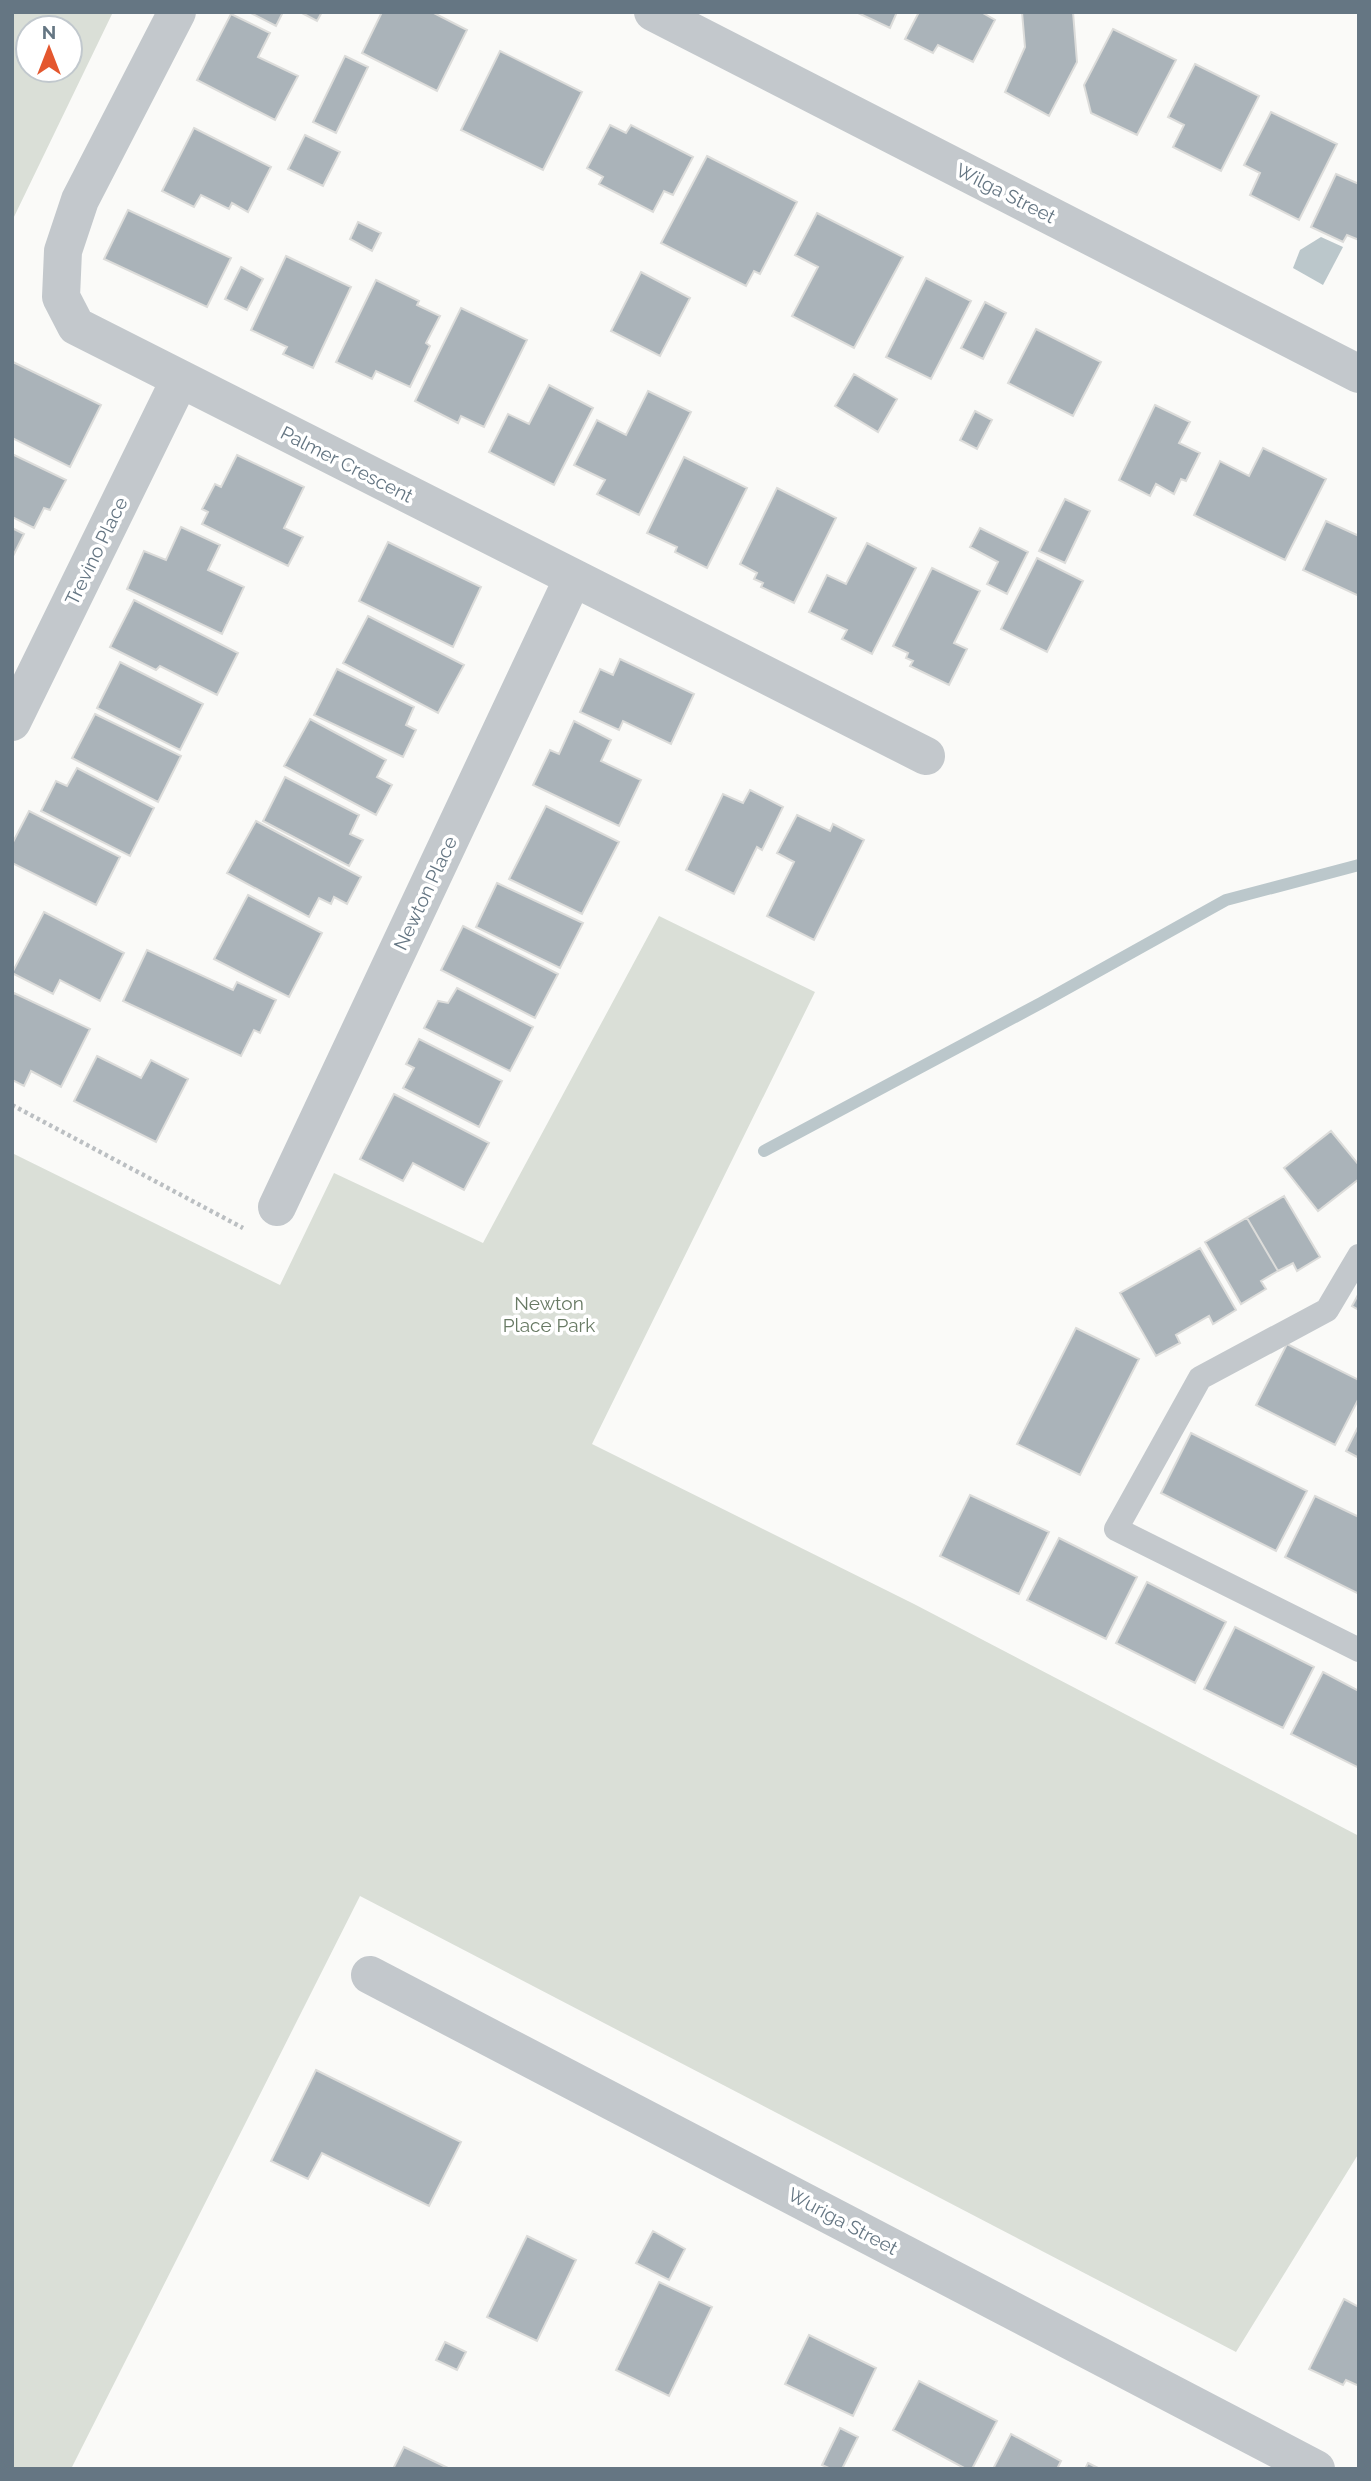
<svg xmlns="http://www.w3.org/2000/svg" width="1371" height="2481" font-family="Raleway,sans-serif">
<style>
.green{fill:#dadfd7;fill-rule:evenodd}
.water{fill:#bbc7cb}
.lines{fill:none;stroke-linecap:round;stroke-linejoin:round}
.stream{stroke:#bbc7cb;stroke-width:12}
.building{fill:#aab3b9;stroke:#dcdcda;stroke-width:2}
.path{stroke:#bbbfc2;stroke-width:4.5;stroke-dasharray:3.5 3.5;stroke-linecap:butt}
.lane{stroke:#c3c8cc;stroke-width:24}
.street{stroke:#c3c8cc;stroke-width:38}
.labels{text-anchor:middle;stroke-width:7;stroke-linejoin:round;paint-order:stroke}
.street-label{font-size:19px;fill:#657683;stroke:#fff}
.park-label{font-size:19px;fill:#687a64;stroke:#fff}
</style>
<rect width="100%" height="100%" fill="#fafaf8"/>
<path class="green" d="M12,12h101l-101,209zM28,28h42v42h-42z
M659,916l156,76 -223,452 322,160 445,232v317l-123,199 -876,-456 -289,573h-59v-1316l268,132 54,-112 149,70z"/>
<path class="water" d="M1321,237l22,10 -20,38 -30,-17 7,-18z"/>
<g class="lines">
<path class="stream" d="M764,1151l277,-148 185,-103 133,-35"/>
</g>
<path class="building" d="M249,12h34l-7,14z
M300,12h22l-5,9z
M382,12h50l35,18 -30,61 -75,-38z
M856,12h41l-7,16z
M919,12h62l14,8 -22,42 -35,-17 -5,8 -28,-14z
M1022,12h51l4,50 -28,54 -44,-24 20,-45z
M231,14l39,19 -12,24 40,19 -23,44 -78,-40z
M1113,29l63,31 -39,75 -46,-22 -7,-28z
M500,51l82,41 -39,78 -82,-40z
M345,56l23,11 -32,66 -23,-11z
M1195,64l64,32 -38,75 -48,-24 11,-22 -16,-8z
M1271,112l66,32 -38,76 -49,-25 10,-22 -16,-8z
M610,125l16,8 5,-8 62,32 -20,38 -9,-4 -11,21 -54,-28 4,-7 -16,-9z
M194,128l77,39 -23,45 -16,-9 -3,6 -28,-14 -7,12 -32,-16z
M305,135l35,17 -17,34 -35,-17z
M707,156l90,46 -37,72 -6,-3 -8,15 -85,-43z
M1336,174l23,10v56l-12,-5 -4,7 -32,-15z
M128,210l103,48 -24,49 -103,-48z
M817,213l86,44 -49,91 -62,-32 26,-49 -23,-12z
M358,222l23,11 -9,18 -22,-12z
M286,256l65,31 -38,81 -30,-14 4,-7 -36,-17z
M241,267l22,12 -16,31 -22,-11z
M641,272l49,26 -30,58 -49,-25z
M926,278l45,23 -40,78 -45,-22z
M376,280l43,21 -2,4 23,11 -14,27 4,3 -20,41 -34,-16 -4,8 -36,-17z
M985,302l21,11 -23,46 -22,-11z
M461,308l66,32 -43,87 -23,-11 -3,7 -43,-22z
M1036,329l65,33 -28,54 -65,-33z
M13,362l88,43 -31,62 -58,-29z
M854,374l43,25 -19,33 -43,-26z
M549,385l44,23 -39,77 -65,-33 19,-38 21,10z
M648,391l43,21 -52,103 -42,-21 8,-14 -31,-15 23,-45 29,15z
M1155,405l35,17 -11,21 21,10 -14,28 -5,-2 -7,15 -18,-10 -6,12 -31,-16z
M975,411l17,9 -15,29 -17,-9z
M1263,448l63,31 -41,81 -91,-45 26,-54 29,15z
M12,454l54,26 -16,30 -6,-2 -10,20 -22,-11z
M237,455l67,32 -20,41 19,9 -15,29 -86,-42 6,-12 -6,-3 13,-25 6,3z
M684,457l63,31 -40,80 -32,-16 2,-5 -30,-14z
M777,488l59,30 -42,85 -33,-16 2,-4 -9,-4 3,-6 -17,-9z
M1065,499l25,12 -25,52 -26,-12z
M1326,521l33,15v60l-56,-26z
M181,527l39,18 -12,25 36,17 -22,47 -95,-45 17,-38 22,9z
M12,528l12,6 -12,24z
M980,528l48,24 -21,42 -20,-10 11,-22 -28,-15z
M388,542l93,45 -28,60 -94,-46z
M867,543l49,25 -44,86 -30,-15 5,-9 -38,-18 18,-37 19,9z
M1037,558l46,23 -36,71 -46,-23z
M932,568l48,23 -26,52 13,6 -18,36 -39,-19 3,-5 -7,-3 2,-5 -15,-7z
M134,600l104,53 -21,42 -57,-29 -4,4 -46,-23z
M368,616l96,49 -26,48 -95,-50z
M620,659l74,35 -23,50 -48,-23 -4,9 -39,-18 20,-43 13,6z
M120,662l83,42 -23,46 -83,-42z
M337,669l77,38 -8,18 10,5 -13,27 -89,-42z
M95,714l86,42 -23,46 -86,-44z
M310,719l76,41 -9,17 15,8 -16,30 -92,-49z
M574,721l37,19 -10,21 40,19 -22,46 -86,-41 17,-35 9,4z
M77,768l77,40 -24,48 -89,-45 15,-30 11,5z
M285,777l74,38 -9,19 13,6 -14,26 -86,-45z
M750,790l33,17 -21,43 -5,-3 -23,47 -48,-24 37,-76 20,9z
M546,806l73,36 -37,72 -73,-35z
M29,811l91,46 -24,48 -84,-42v-19z
M797,815l33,16 3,-7 31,16 -50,100 -47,-24 27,-54 -17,-9z
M256,821l105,56 -14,27 -13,-7 -3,7 -12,-6 -10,19 -82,-44z
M497,883l86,40 -23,45 -84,-41z
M248,895l74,38 -33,64 -75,-38z
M44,912l80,41 -24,48 -40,-21 -7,14 -41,-21z
M463,926l95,48 -23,44 -94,-48z
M147,950l86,40 4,-8 39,18 -16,33 -6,-3 -13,26 -118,-55z
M457,988l76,39 -23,44 -86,-43 14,-27 10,2z
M14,993l76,36 -29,58 -30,-16 -7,15 -12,-6v-83z
M419,1039l83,42 -23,46 -76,-39 11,-20 -8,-4z
M97,1056l44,22 10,-18 37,19 -32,63 -82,-41z
M394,1094l95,49 -25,47 -51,-27 -10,18 -43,-22z
M1331,1131l28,34v14l-41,32 -34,-43z
M1284,1196l36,61 -23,14 -4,-8 -15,8 -17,10 5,8 -25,15 -36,-62z
M1284,1196l36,61 -23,14 -4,-8 -15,8 -31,-53z
M1200,1248l36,62 -23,14 -4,-8 -33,19 4,8 -24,13 -36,-63z
M1359,1293v17l-7,-4z
M1076,1328l63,31 -59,116 -63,-31z
M1287,1344l72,36v18l-24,47 -79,-40z
M1359,1425v33l-13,-7z
M1191,1433l116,58 -31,60 -115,-58z
M970,1495l79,37 -30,62 -79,-38z
M1315,1496l44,21v77l-74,-37z
M1059,1538l78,39 -31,62 -79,-39z
M1147,1582l79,40 -31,61 -79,-40z
M1235,1627l79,40 -31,61 -79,-39z
M1323,1672l36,19v77l-68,-34z
M316,2070l145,72 -32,64 -107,-53 -14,26 -37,-18z
M653,2231l32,18 -16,31 -33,-17z
M527,2236l49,24 -39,81 -50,-24z
M659,2282l53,25 -43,89 -53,-26z
M1344,2299l15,8v79l-13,-6 -3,5 -34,-16z
M809,2335l67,33 -23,48 -68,-32z
M445,2342l21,10 -9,18 -21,-10z
M919,2381l78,40 -25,48h-6l-73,-39z
M840,2428l18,9 -16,32h-11l-9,-4z
M1011,2434l50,27 -4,8h-64z
M404,2447l46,22h-57z
M1088,2463l12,6h-15z"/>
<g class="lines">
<path class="path" d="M12,1105l231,123"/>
<path class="lane" d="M1359,1256l-32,54 -127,68 -84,151 243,121"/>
<path class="street" d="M177,12l-97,188 -17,51 -2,46 15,29 850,430
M653,12l706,362
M12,722l168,-343
M277,1207l296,-629
M370,1975l946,494"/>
</g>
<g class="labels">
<g class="street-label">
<text transform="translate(1006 193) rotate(27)" y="7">Wilga Street</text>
<text transform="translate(347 464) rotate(27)" y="7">Palmer Crescent</text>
<text transform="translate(96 551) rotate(-64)" y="7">Trevino Place</text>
<text transform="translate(425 893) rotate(-65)" y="7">Newton Place</text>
<text transform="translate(843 2221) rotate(28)" y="7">Wuriga Street</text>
</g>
<g class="park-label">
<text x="549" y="1310">Newton<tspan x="549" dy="22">Place Park</tspan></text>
</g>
</g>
<rect width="1371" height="2481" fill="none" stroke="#657683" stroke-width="28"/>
<g transform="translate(49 49)"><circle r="33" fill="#ffffff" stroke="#c1c8cd" stroke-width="2"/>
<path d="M0-5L12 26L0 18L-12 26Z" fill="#e4572e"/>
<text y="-10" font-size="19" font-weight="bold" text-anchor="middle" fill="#657683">N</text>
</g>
</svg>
